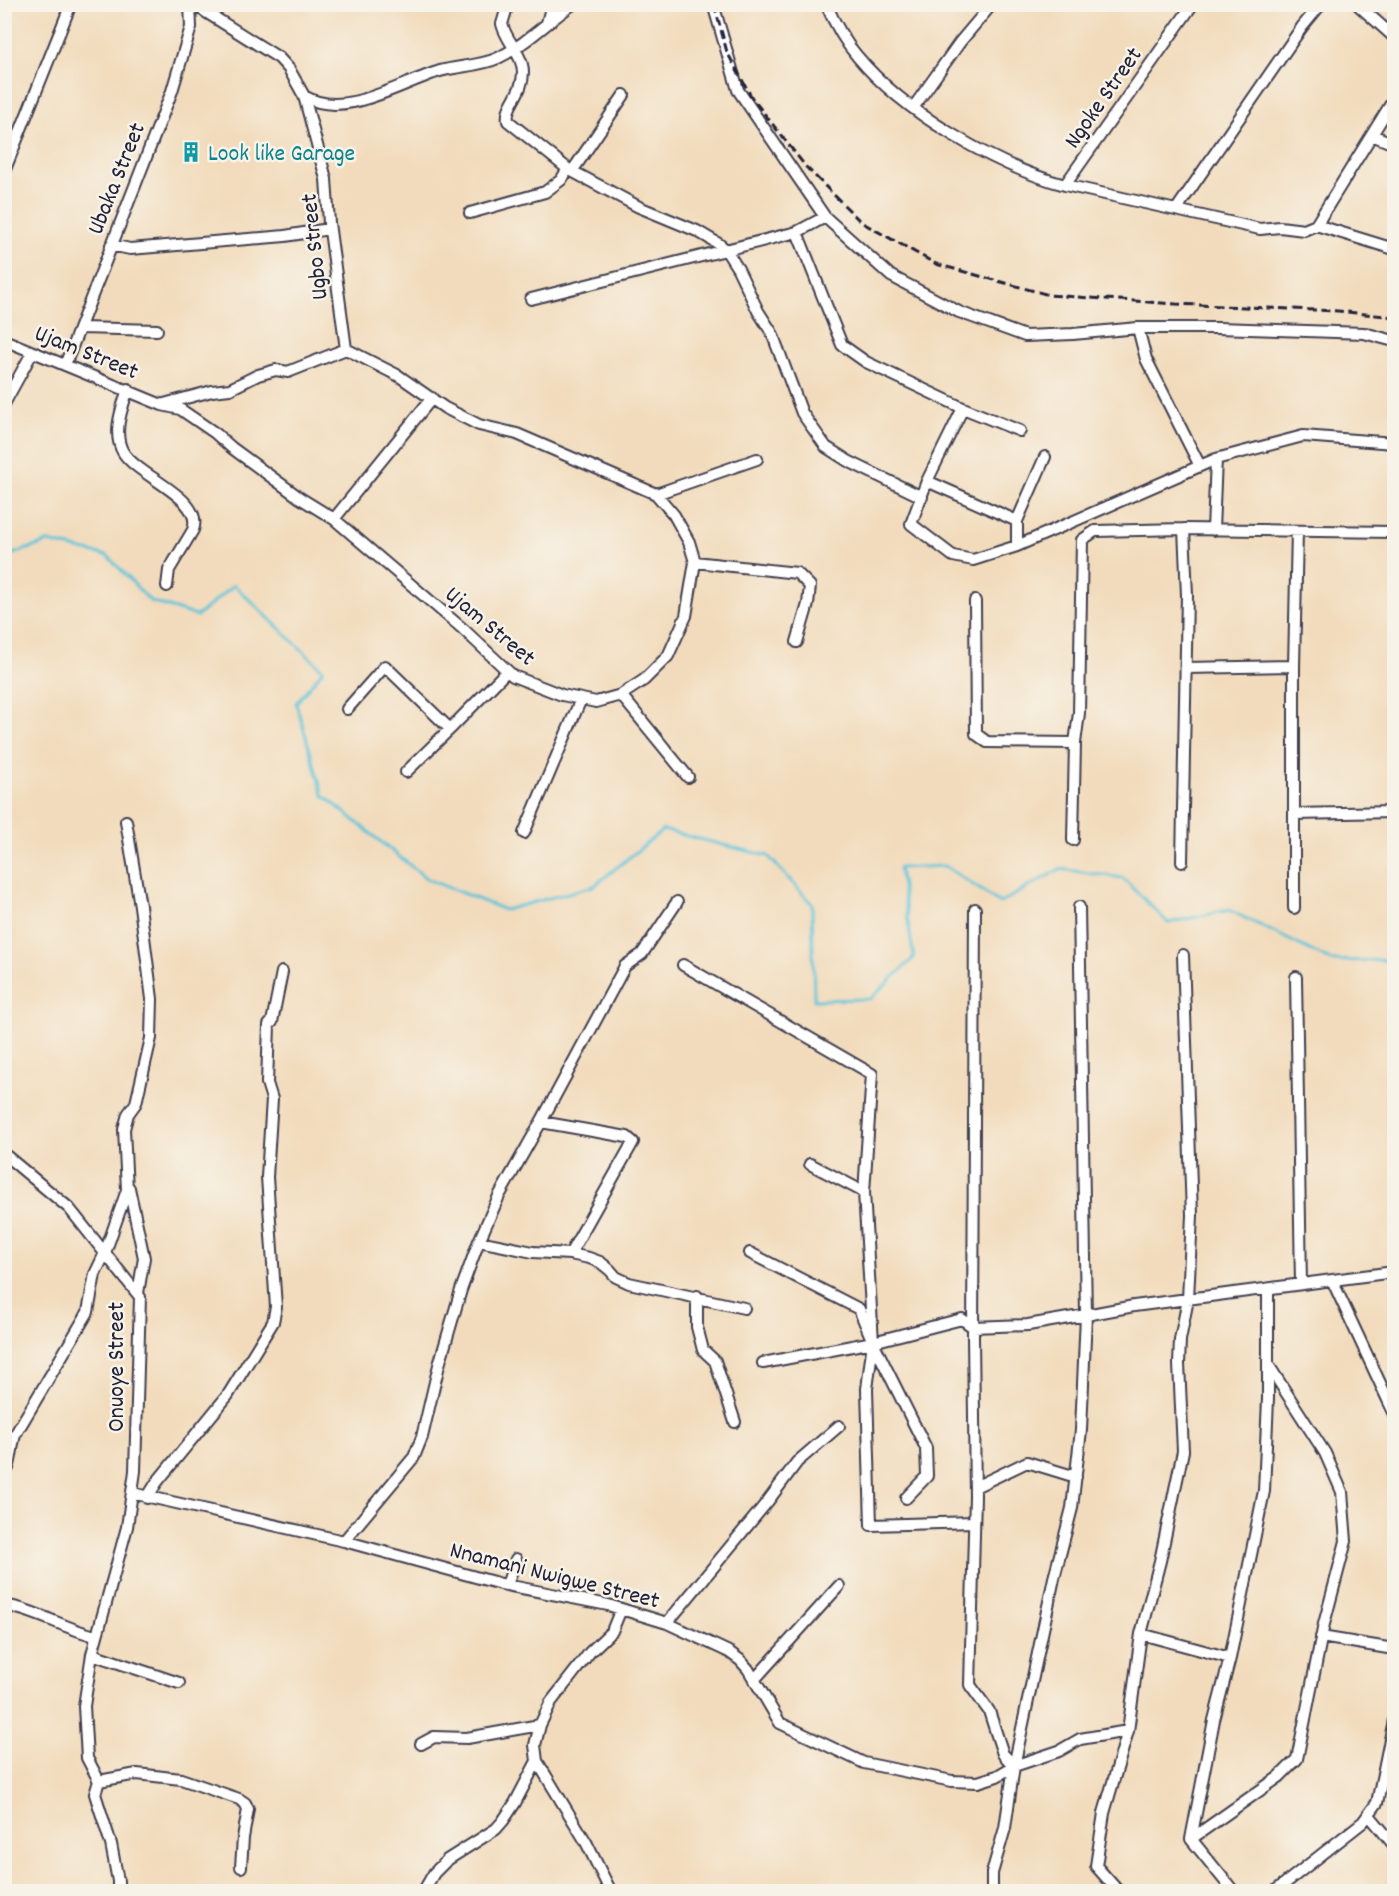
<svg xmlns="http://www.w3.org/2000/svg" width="1399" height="1896" font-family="Dekko,sans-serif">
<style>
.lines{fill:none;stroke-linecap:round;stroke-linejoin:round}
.stream{stroke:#5cc3d9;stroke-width:3}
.street-casing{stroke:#413e4e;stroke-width:14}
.street{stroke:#fff;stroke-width:10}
.rail{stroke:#22223b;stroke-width:3;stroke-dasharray:9 4.5;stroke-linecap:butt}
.labels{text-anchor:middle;stroke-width:5;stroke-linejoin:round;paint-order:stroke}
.street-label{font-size:24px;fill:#22223b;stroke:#f7f3e8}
.culture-label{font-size:24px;fill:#0d838f;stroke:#f7f3e8;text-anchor:start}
</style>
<rect width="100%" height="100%" fill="#f7f3e8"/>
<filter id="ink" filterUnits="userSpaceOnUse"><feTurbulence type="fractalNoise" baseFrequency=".0167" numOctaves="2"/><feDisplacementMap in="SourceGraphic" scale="12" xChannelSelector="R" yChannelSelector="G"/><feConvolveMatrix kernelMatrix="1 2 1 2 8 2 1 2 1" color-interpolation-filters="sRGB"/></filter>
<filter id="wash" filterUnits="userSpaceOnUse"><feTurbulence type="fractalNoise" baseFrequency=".008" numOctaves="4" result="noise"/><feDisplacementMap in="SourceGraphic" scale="24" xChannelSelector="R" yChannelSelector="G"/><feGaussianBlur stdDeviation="1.35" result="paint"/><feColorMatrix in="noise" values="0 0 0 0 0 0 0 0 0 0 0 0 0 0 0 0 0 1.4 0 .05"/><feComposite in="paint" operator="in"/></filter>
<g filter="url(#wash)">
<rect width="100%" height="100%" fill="#f2dbbc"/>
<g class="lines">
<path class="stream" d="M4,557l44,-15 60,14 42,45 47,15 37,-31 89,85 -27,33 27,92 104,84 78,31 89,-24 69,-56 105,26 44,48 2,96 56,-1 44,-41 -15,-90 46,-2 55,37 60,-34 63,9 45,45 61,-13 103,51 62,-1"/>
</g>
</g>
<g filter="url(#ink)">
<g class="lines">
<g class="street-casing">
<path id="street" d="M508,4l-6,20c4,17 21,31 21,48 0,23 -18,32 -15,49l60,48 71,38 58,24 22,13 7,6 12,19 20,42 14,22 30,80 24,34 22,14 74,36
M713,4l25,86 87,127 66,59 68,36 66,24 48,-2 65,-6h80l146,5 30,8
M826,4c8,18 18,37 31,52 46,56 138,110 208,129l195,44 20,-2 24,3 12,-5 78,-126
M1357,4l37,33
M547,23l5,-19
M304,96c40,24 96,-13 136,-25 18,-5 41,-5 58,-13 27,-13 50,-37 75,-54
M913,108l47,-66 32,-38
M1372,135l22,9
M573,170l51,-75
M4,172l67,-168
M1065,185l128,-181
M1176,210l126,-183 19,-23
M470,213l75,-21 16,-12 7,-11
M1316,225l78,24
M797,232l45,113 24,17 97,46
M111,245l19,4 155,-13 44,-7
M531,299l266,-67 28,-15
M81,328l76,2
M1138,328l8,31 54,107
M4,340l158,65 18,4 35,24 17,15 68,50 34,21 129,110 50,47 49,19 34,7 25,-7 23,-15 24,-24 18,-40 9,-54 -6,-20 -15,-27 -18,-21 -139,-60 -38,-9 -34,-17 -46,-32 -53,-27
M65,365l107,-274 19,-64 -1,-23
M128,389c-6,19 -16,44 -5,63 15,25 82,46 70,78l-24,40 -2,16
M4,404l28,-51
M164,404l48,-13 18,-2 28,-14 18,-5 12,2 58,-23 -17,-126 -3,-44 -22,-83 -15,-27 -10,-11 -86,-54
M1020,431l-57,-23 -36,73 -16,43 42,32 20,4 44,-14 199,-87 87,-23 91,7
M927,481l90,40 28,-64
M656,494l101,-35
M334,519l98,-121
M1213,530l3,-71
M1017,546v-25
M695,562l102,11 13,13 -2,18 -11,38
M975,601l1,133 11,8 88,1
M1186,668l108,-2
M621,695l67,82
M347,709l38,-43 65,63 57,-58
M406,772l44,-43
M1294,814l100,-2
M524,833l57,-134
M1073,840l2,-97 4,-30 3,-173 13,-9 89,-2 210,3
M1182,862l5,-267 -3,-66
M1294,908v-242l3,-135
M975,909l-2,428 2,159 -5,189 19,26 14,43 11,12 40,-188 18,-70 9,-78 5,-115 48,-9 260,-34
M683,965l189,109 -8,118 -54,-28
M1296,977l5,307
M541,1122l86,15 6,5 -63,112
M4,1154l65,54 71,89 -5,174 -8,56 -35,127 -8,52 3,52 12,23 -4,13 16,50 7,37v11
M129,1188l15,70 -6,35
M864,1192l9,150 -6,47 4,136 103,-3
M479,1241l54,11 37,2 19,4 11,4 10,8 6,7 13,6 115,25
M750,1253l109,56 14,33 89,-23 11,8 55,-2 58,-10 -7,-408
M1332,1280l62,133
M697,1296v31l6,23 12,11 20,61
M873,1342l53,106 1,28 -21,22
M763,1363l110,-21
M4,1475c8,-10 7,-27 11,-40l73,-123 7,-38 10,-21 22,-63 -3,-61 4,-15 8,-11 15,-65 1,-39 -12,-93 -14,-85
M975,1487l52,-25 49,15
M132,1493l212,48 157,43 107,21 59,18 62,29 11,8 8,9 32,54 84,40 88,18 26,1 19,-6 17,-10 45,-15 21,-12 48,-8
M147,1498l10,-16 71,-87 45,-73 3,-15 -9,-130 5,-78 -5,-16 2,-58 3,-3 10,-50
M344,1541l70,-84 8,-20 17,-72 22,-75 18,-49 20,-45 42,-74 84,-156 17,-12 35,-52
M507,1585l9,-26
M4,1605c32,5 61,24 92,31
M667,1623l101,-122 29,-39 42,-36
M1141,1634l19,-73 23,-110 -4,-87 1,-24 8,-41 4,-84 -9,-260
M1321,1637l73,12
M92,1654l87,29
M1230,1658l-16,62 -23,119 43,53
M754,1680l85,-94
M421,1744l13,-7 33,1 73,-13
M537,1761l49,81 25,50
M99,1781l38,-7 44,5 58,20 6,4 3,6 -5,29 -2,29
M1369,1815l25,30
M1191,1839l88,-62 18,-18 27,-135 22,-83 -4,-49 -17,-39 -56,-87
M423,1892l11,-19 13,-13 49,-31 7,-8 12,-18 22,-42 -2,-16 5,-20 11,-23 39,-50 22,-21 9,-22
M992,1892v-19l13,-45 9,-62
M1119,1892l-23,-26 8,-53 24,-82 13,-97 89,24 34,-167 4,-92v-110
M1274,1892l89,-70 14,-19 17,-83"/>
</g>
<use href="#street" class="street"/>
<path class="rail" d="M714,4l13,48 25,46 54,69 55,55 75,42 113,31 127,9 162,7 56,6"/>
</g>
</g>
<defs>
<g id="building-bare" transform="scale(1.62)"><path d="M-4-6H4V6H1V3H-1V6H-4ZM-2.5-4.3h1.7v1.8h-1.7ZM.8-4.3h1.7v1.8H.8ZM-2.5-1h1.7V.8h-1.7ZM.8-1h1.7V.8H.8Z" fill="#0f9aa8" stroke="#f7f3e8" stroke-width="2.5" paint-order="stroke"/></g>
</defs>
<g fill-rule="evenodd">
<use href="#building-bare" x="191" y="152"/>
</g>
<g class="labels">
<g class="street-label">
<text transform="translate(1102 97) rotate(-55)" y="8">Ngoke Street</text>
<text transform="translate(115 178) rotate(-68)" y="8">Ubaka Street</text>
<text transform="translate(313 247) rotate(-96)" y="8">Ugbo Street</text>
<text transform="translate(87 351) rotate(22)" y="8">Ujam Street</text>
<text transform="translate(491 625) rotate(40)" y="8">Ujam Street</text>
<text transform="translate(115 1367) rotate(-90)" y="8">Onuoye Street</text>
<text transform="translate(555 1574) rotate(14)" y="8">Nnamani Nwigwe Street</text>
</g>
<g class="culture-label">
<text x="208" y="160">Look like Garage</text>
</g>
</g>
<rect width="1399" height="1896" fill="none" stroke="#f7f3e8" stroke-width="24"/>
</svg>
